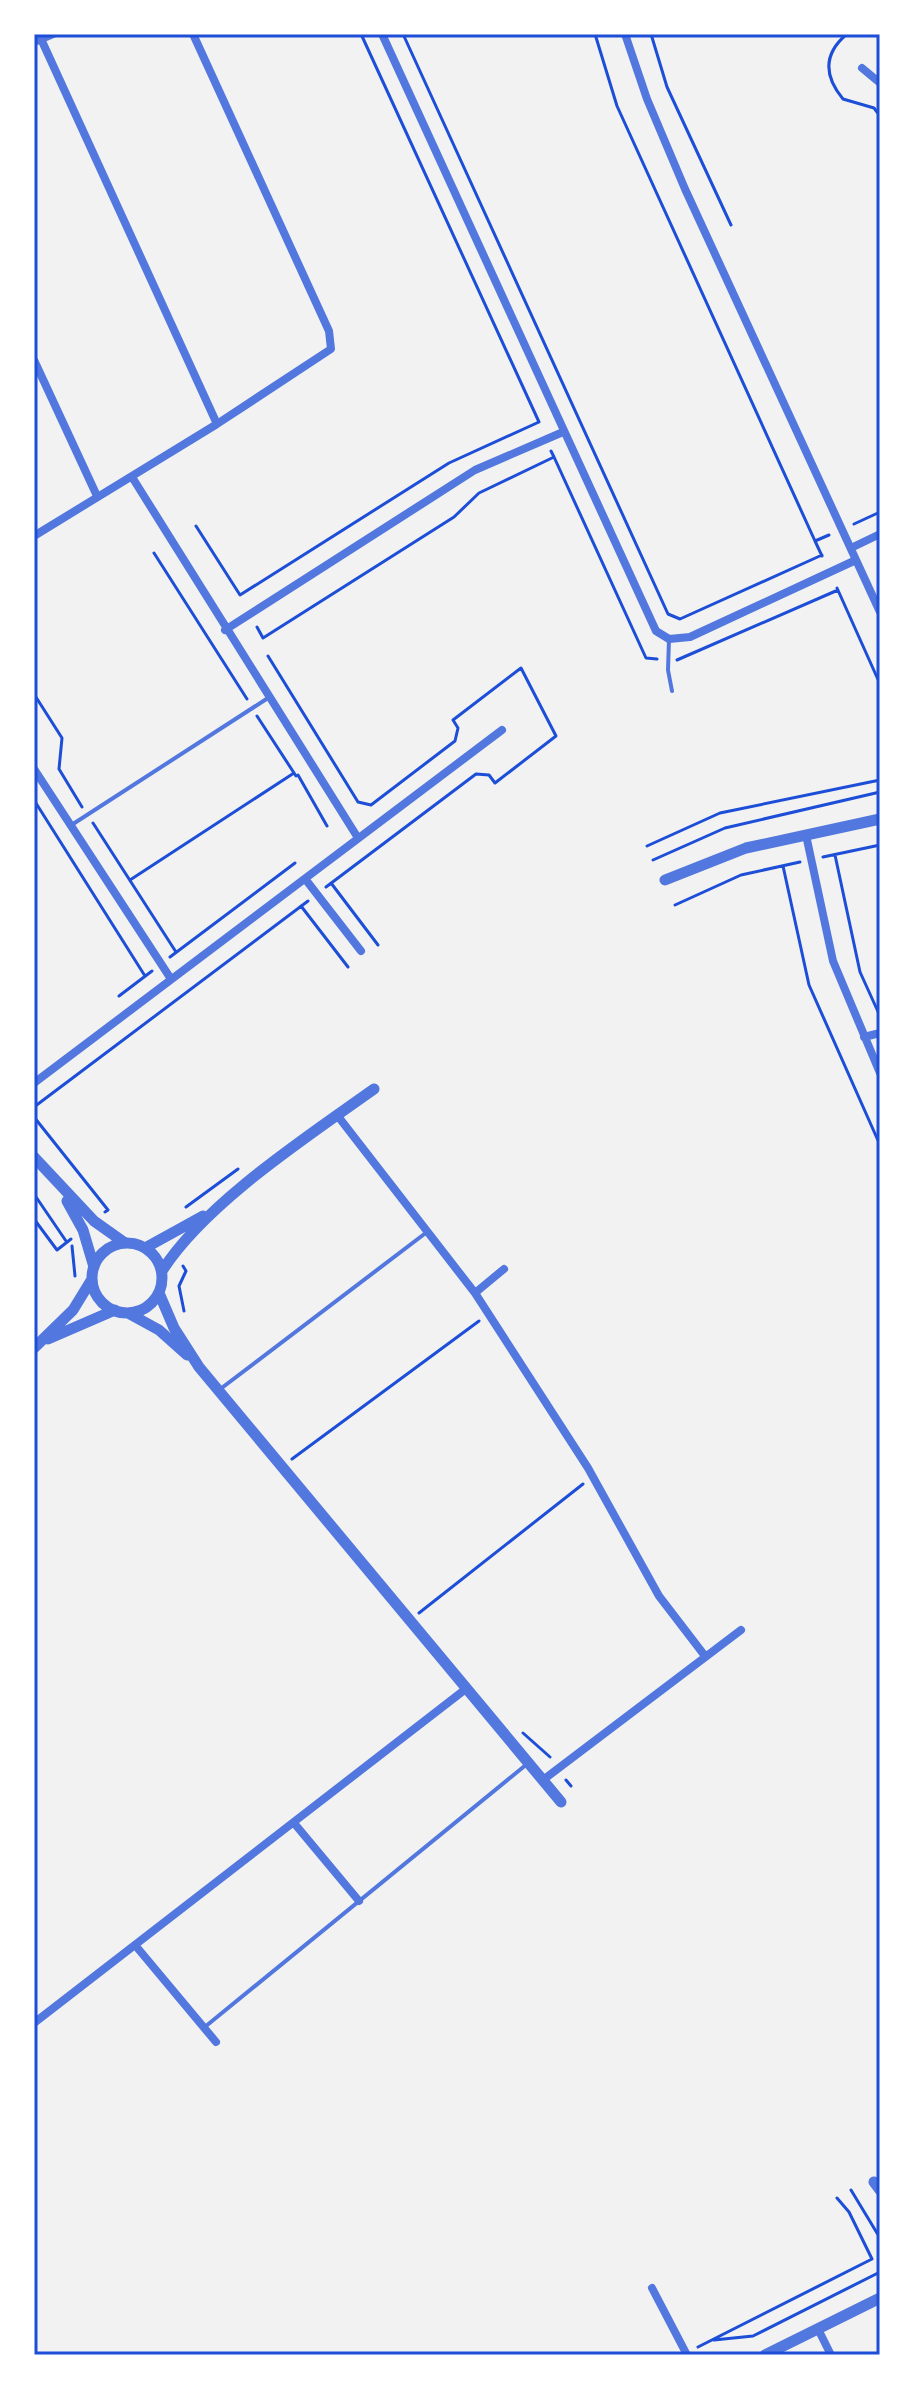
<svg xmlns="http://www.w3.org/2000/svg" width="914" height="2389" font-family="'Space Grotesk',sans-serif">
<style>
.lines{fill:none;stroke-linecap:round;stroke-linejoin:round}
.path{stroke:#1d4ed8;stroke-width:3}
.service{stroke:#5277de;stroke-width:4}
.minor{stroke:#5277de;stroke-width:8}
.tertiary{stroke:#5277de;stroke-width:11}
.neatline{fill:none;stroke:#1d4ed8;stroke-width:3}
</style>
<rect width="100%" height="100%" fill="#f2f2f2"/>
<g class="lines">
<path class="path" d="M403,34l265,580 12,5 142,-64
M595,34l22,72 198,435 14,-6
M651,34l16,53 64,138
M847,34c-24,20 -23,42 -4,65l31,9 6,8
M554,457l92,201 11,1
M854,524l26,-12
M196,526l44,69 209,-132 90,-41 -178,-388
M815,541l7,15
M154,553l93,146
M837,588l43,96
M257,627l6,11 191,-121 25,-24 75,-36 -3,-6
M268,656l90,146 13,3 84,-64 3,-13 -5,-8 68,-52 35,68 -61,47 -6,-8 -13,-1 -150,113
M677,660l161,-70
M34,694l28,44 -3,31 23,38
M257,716l39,60
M298,775l29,51
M34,800l111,176
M93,823l83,129
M647,846l73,-33 160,-33
M835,855l25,117 20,44
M823,857l57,-12
M653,860l72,-32 155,-36
M783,866l26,119 71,160
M130,880l164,-107
M331,883l47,62
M675,905l66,-30 59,-13
M301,906l47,61
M170,957l125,-94
M119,996l33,-25
M34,1107l274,-206
M34,1117l74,93 -3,2
M34,1194l32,47
M186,1207l52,-38
M34,1219l23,31 14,-11
M72,1246l3,30
M183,1266l3,5 -7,15 5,25
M292,1459l187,-138
M419,1613l164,-129
M523,1733l27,24
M566,1780l5,6
M851,2190l29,48
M714,2340l39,-4 127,-64
M698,2347l174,-88 -23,-47 -12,-14"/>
<path class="service" d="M669,639l-1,31 4,21
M73,824l195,-126
M219,1390l208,-158
M206,2026l321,-262"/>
<path class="minor" d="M382,34l274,597 13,8 21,-2 166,-77
M625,34l22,65 38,90 195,423
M41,39l176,385
M34,42l19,-8
M862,68l18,15
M34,360l63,136
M132,477l226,361
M34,536l183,-112 114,-75 -2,-18 -136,-297
M851,548l29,-14
M225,630l250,-160 88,-38
M34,769l137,210
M806,835l27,126 47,112
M306,880l55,71
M864,1037l16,-4
M34,1083l468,-353
M337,1115l138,178 113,175 71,128 46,60
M475,1293l29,-24
M543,1780l198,-150
M294,1823l65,78
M135,1945l81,97
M34,2023l433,-335
M652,2288l35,67
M818,2329l13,26"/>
<path class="tertiary" d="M665,880l81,-32 134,-29
M34,1157l60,64 31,22
M67,1201l16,29 11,37
M92 1278a35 35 0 1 1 70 0a35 35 0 1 1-70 0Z
M145,1248l58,-32
M162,1271c42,-67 146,-135 212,-182
M159,1293l15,35 25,39 362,435
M128,1313l31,17 28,25
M48,1339l67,-29
M34,1348l39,-38 19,-31
M874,2182l6,8
M765,2355l115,-57"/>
</g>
<rect width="914" height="2389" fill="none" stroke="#ffffff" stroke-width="72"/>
<rect x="36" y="36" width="842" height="2317" class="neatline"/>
</svg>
